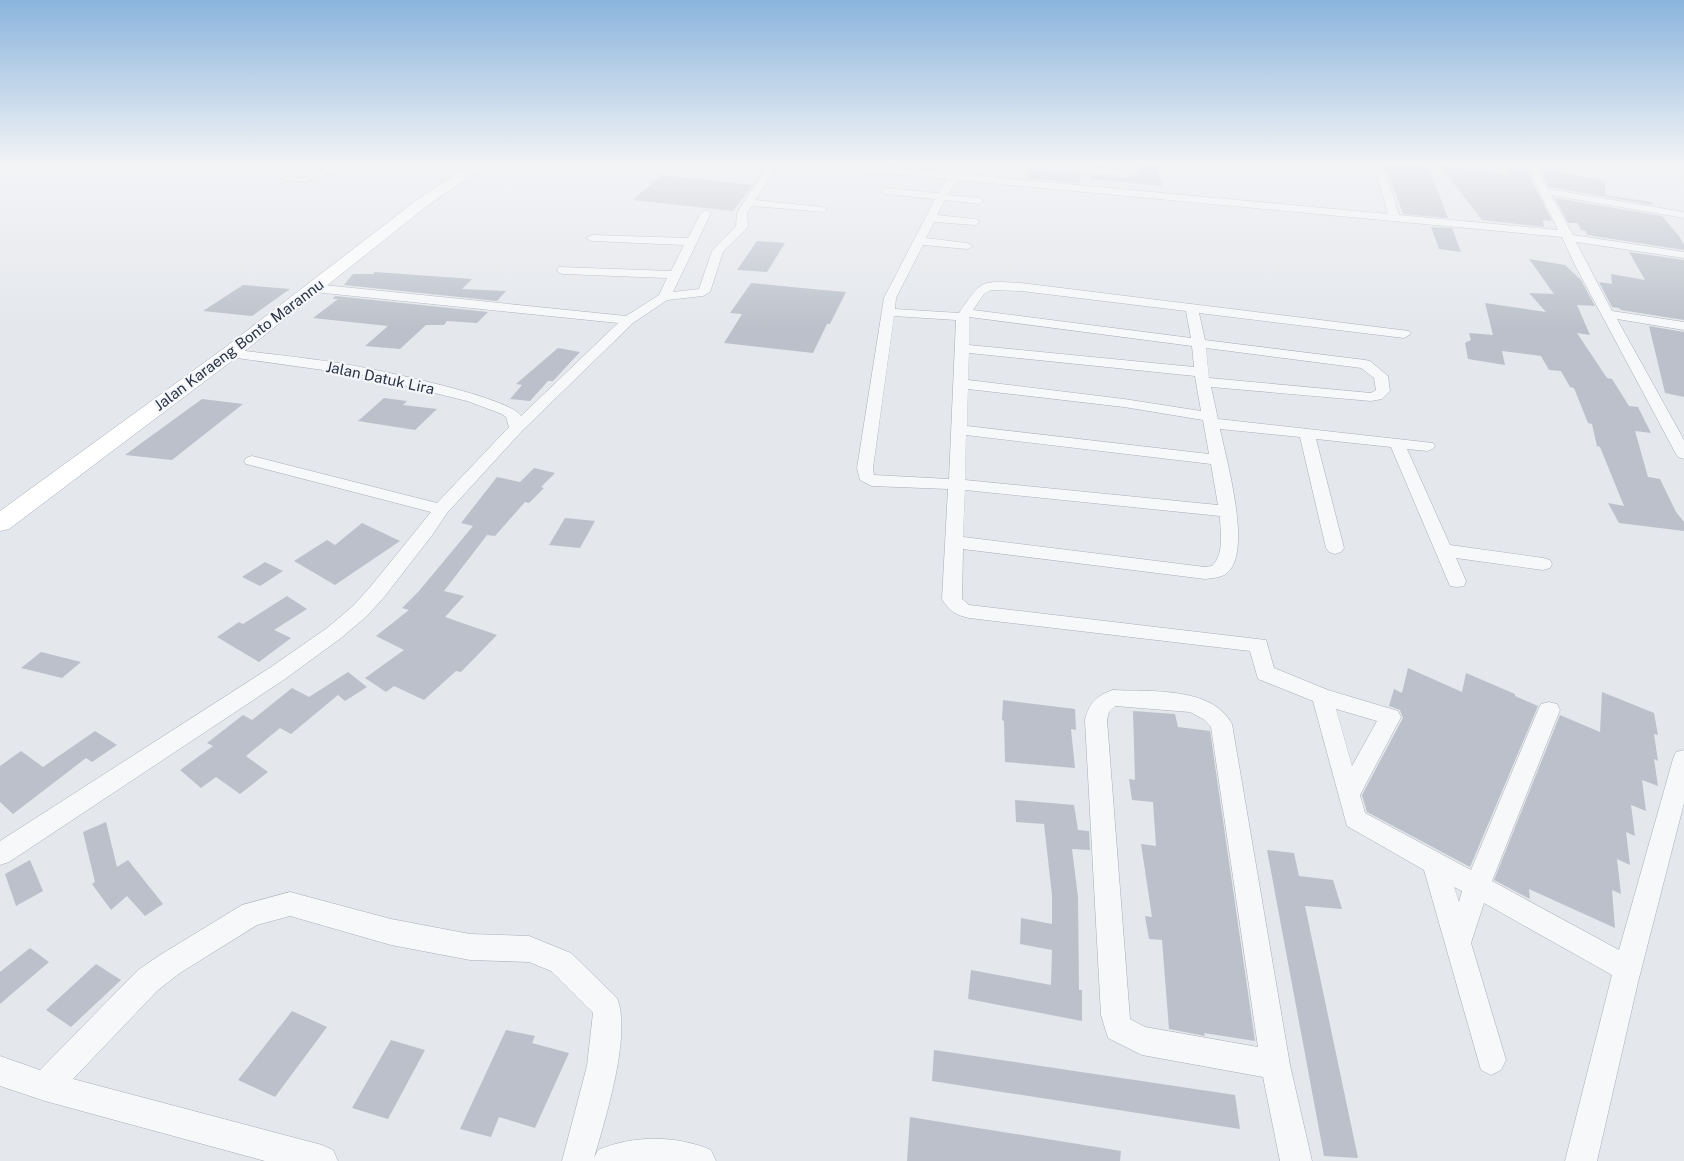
<svg xmlns="http://www.w3.org/2000/svg" width="1684" height="1161" font-family="'Public Sans',sans-serif">
<style>
.building{fill:#bbc0ca}
.lines{fill:none;stroke-linecap:round;stroke-linejoin:round}
.service-casing{stroke:#a9aeb7;stroke-width:1}
.minor-casing{stroke:#a9aeb7;stroke-width:1}
.primary-casing{stroke:#a3abb8;stroke-width:1}
.service{fill:#f7f8fa;fill-rule:evenodd}
.minor{fill:#f7f8fa;fill-rule:evenodd}
.primary{fill:#fff;fill-rule:evenodd}
.labels{text-anchor:middle;stroke-width:4.5;stroke-linejoin:round;paint-order:stroke}
.far-street-label{font-size:15px;fill:#2b3445;stroke:#f4f6f9}
</style>
<rect width="100%" height="100%" fill="#e4e7ec"/>
<path class="building" d="M1029,166l10,5 42,3 -2,9 -51,-5z
M1140,166h17l5,20 -72,-7v-4l37,3 12,-5z
M1386,166h42l20,52 -45,-4z
M1440,166l71,9 -3,-6 19,2 25,50 -9,-1 1,7 -62,-7z
M1548,170l57,11v14l46,7 2,3 -104,-18 -7,-15 7,1z
M661,175l92,10 -20,26 -100,-11z
M1555,198l107,18 17,20 5,9v5l-97,-15 -1,-4 -5,-1 -4,-7h-9z
M1431,227l21,1 9,24 -22,-3z
M757,241l28,2 -18,29 -30,-2z
M1629,252l55,8v60l-63,-10 -2,-2 -7,-1 -13,-25 13,2 -1,-10 34,6z
M1529,259l36,6 16,15 14,26 -18,-1 13,30 -13,-2 30,45 5,1 17,27 9,1 13,26 -16,-2 13,46 12,2 16,33 8,10v9l-65,-8 -11,-20 16,3 -24,-59 -3,-1 -5,-22 -4,-1 -14,-35 -4,-1 -9,-16 -12,-1 -8,-14 -39,-5 3,14 -37,-6 -3,-16 6,-3 -2,-7 24,2 -8,-32 61,9 -17,-19 25,1z
M375,272l97,7 -10,10 44,2 -9,10 -153,-16 9,-11h20z
M751,283l61,6 34,3 -16,32h-3l-14,29 -89,-10 18,-29 -12,-1z
M243,285l47,4 -38,27 -49,-5z
M335,296l153,16 -11,11 -30,-2 -3,4h-18l-26,24 -35,-3 23,-20 -75,-8 25,-19h-5z
M1649,326l35,6v65l-19,-4z
M558,348l22,4 -27,29h-5l-18,20 -20,-2 12,-14 -6,-1z
M384,398l23,3 -4,4 34,4 -22,21 -57,-9z
M202,399l41,5 -71,56 -47,-5z
M534,468l21,5 -14,14 3,1 -15,15 -4,-1 -30,34 -8,-1 -43,56 20,5 -19,21 52,18 -36,37 -5,-1 -32,29 -30,-14 -8,6 -21,-14 39,-28 -28,-14 33,-26 -7,-2 17,-17 54,-65 -12,-3 36,-46 23,5z
M565,518l30,3 -15,27 -31,-3z
M362,523l38,18 -65,44 -41,-24 33,-21 8,5z
M265,562l18,9 -23,15 -18,-9z
M287,596l20,13 -33,21 17,8 -32,24 -42,-25 22,-15 4,2z
M41,652l40,10 -19,16 -41,-10z
M1408,668l54,24 4,-19 49,21v2l23,10 -68,161 -103,-55 -5,-17 41,-77 -3,-8 -11,-4 5,-17 8,4z
M348,672l19,15 -22,14 -7,-6 -47,39 -11,-6 -34,28 22,16 -28,22 -24,-17 -15,11 -21,-18 33,-24 -6,-3 36,-28 9,5 40,-32 17,9z
M1602,692l52,21 4,22 -4,-1 4,27 -4,-2 4,27 -16,-6 4,31 -15,-6 4,31 -9,-4 4,33 -13,-6 4,35 -9,-4 3,38 -86,-39 1,10 -36,-19 66,-165 40,17z
M1003,700l72,9 1,21 -5,-1 4,39 -70,-6 -1,-41 -2,-1z
M1133,711l42,3 3,13 32,4 45,310 -51,-8 1,3 -36,-7 -7,-89 -13,-1 -4,-23 7,1 -11,-73 15,2 -3,-44 -21,-2 -3,-21 6,1z
M95,731l22,14 -25,17 -6,-4 -73,56 -13,-12v-36l21,-15 22,16z
M1015,800l59,5 4,25 11,1 1,19 -18,-1 6,48 1,93h3v31l-114,-22 3,-29 80,15 1,-35 -32,-6 1,-26 31,6v-29l-8,-71 -28,-2z
M106,822l11,45 11,-7 35,44 -18,12 -18,-20 -16,14 -19,-26 3,-2 -12,-50z
M1267,850l27,3 5,23 34,4 9,29 -37,-3 53,252 -34,-2z
M30,860l13,31 -27,15 -11,-32z
M30,948l19,14 -49,42v-32z
M96,964l25,16 -50,47 -25,-17z
M292,1011l35,16 -52,70 -37,-17z
M506,1030l29,6 -3,7 37,10 -34,75 -36,-11 -8,20 -31,-8z
M391,1040l34,10 -37,69 -36,-11z
M934,1050l301,45 5,34 -308,-48z
M910,1117l211,34 -1,10h-213z"/>
<g class="lines">
<g class="service-casing">
<path id="service" d="M292,166h7l-13,7 -1,3c23,9 35,-10 55,-10 -17,12 -40,20 -60,12l2,-7z"/>
</g>
<g class="minor-casing">
<path id="minor" d="M767,166h10l-22,34 66,7 4,1 1,2 -1,2 -73,-6 -5,7 1,14 -25,25 -13,40 -7,4 -36,4 -34,23 -111,108 -75,82 -14,21 -48,62 -18,20 -26,22 -56,41 -276,183 -9,3v-24l271,-174 56,-39 26,-22 18,-20 60,-74 -185,-48 -2,-3 2,-3 6,-2 185,47 72,-76 -3,-10 -4,-3 -35,-13 -101,-25 -136,-19 -7,-4 2,-3 5,-1c45,6 91,10 136,19 25,5 144,30 155,48l97,-93 -304,-31 -6,-4 6,-4 312,32 33,-21 8,-17 -104,-4 -4,-1 -2,-3 2,-3 112,4 13,-26 -92,-4 -6,-3 6,-3 96,3 13,-25 5,-3 5,3 -38,79 26,-3 13,-38 24,-25 1,-13z
M839,166h37l512,48 -14,-48h10l15,49 159,15 -31,-64h10l11,23 136,23v6l-133,-23 22,40 111,17v6l-108,-16 36,69 72,11v8l-67,-11 67,121v19l-6,-2 -2,-3 -100,-187 -14,-30 -605,-57 -9,15 31,3 5,3 -5,3 -34,-4 -8,15 38,4 5,3 -5,3 -41,-3 -8,16 41,5 6,3 -6,3 -44,-4 -27,53 -1,11 64,4c23,-34 21,-32 62,-30l388,48 2,3 -7,4 -205,-25 6,27 160,20 5,1 18,15 2,15 -8,8 -11,2 -160,-14 7,32 215,24 2,3 -2,3 -6,2 -20,-2 43,96 93,13 7,2 2,4 -2,4 -7,2 -87,-12 10,23 -2,5 -7,1 -7,-1 -59,-139 -75,-8 28,109 -3,4 -6,2 -6,-2 -3,-4 -26,-111 -80,-8c6,30 33,123 7,144 -6,5 -15,5 -22,6l-242,-30 -1,50 7,6 297,35 8,28 54,22 70,21 3,6 -41,78 5,18 106,57 67,-160 3,-6 8,-2 8,2 3,6 -68,171 127,69 54,-191 3,-7 8,-2v53l-46,179 -41,179h-32l47,-186 -128,-72 -13,40 35,117 -5,10 -10,5 -10,-5 -57,-200 -77,-44 -34,-125 -55,-22 -8,-28 -281,-33c-13,-3 -20,-7 -27,-19l6,-110 -76,-3 -12,-6 -3,-12 27,-170 51,-99 -49,-5 -5,-3 5,-3 52,5 10,-14 -104,-10zM991,290l30,1 165,20 5,27 -218,-28 11,-16zM894,316l62,4 -7,159 -75,-4 -1,-7zM969,317l223,29 2,21 -225,-22zM1206,348l155,20 13,10 2,12 -5,3 -162,-15zM969,353l226,23 6,35 -77,-12 -156,-19zM968,389l156,18 79,13 6,34 -242,-28zM966,435l245,29 7,41 -253,-25zM965,490l255,26c0,15 5,38 -8,50l-7,1 -242,-30zM1336,709l41,12 -25,45zM1454,887l8,4 -3,11z
M1034,166h42l50,4 2,-1v-3h10v5l-12,5 -87,-7z
M1113,690c37,2 99,-4 119,34l58,341 22,96h-32l-17,-84 -121,-22 -34,-17 -7,-23 -16,-295c4,-17 12,-25 28,-30zM1115,706l75,6 13,7 8,8 47,320 -113,-20 -15,-8 -23,-299 2,-8z
M290,892l101,27 79,15 59,2 42,17 46,45c15,36 -12,122 -23,160l4,-8c35,-15 78,-15 113,0l5,11h-154l25,-95 6,-53 -42,-42 -22,-9 -59,-2 -79,-15 -101,-29 -33,9 -77,48 -22,17 -85,89 249,66 11,5 5,11h-73l-220,-60 -45,-15v-30l40,14 98,-100 22,-15 82,-50z"/>
</g>
<g class="primary-casing">
<path id="primary" d="M467,166h17l-57,40 -190,151 -228,172 -9,2v-20l223,-162 194,-149z"/>
</g>
<use href="#service" class="service"/>
<use href="#minor" class="minor"/>
<use href="#primary" class="primary"/>
</g>
<linearGradient id="sky" x2="0" y2="1"><stop stop-color="#8bb4dd"/><stop offset="0.5" stop-color="#f3f4f6"/><stop offset="1" stop-color="#f3f4f6" stop-opacity="0"/></linearGradient>
<rect width="1684" height="329" fill="url(#sky)"/>
<g class="labels">
<g class="far-street-label">
<text transform="translate(239 345) rotate(-37)" y="5">Jalan Karaeng Bonto Marannu</text>
<text transform="translate(380 378) rotate(12)" y="5">Jalan Datuk Lira</text>
</g>
</g>
</svg>
